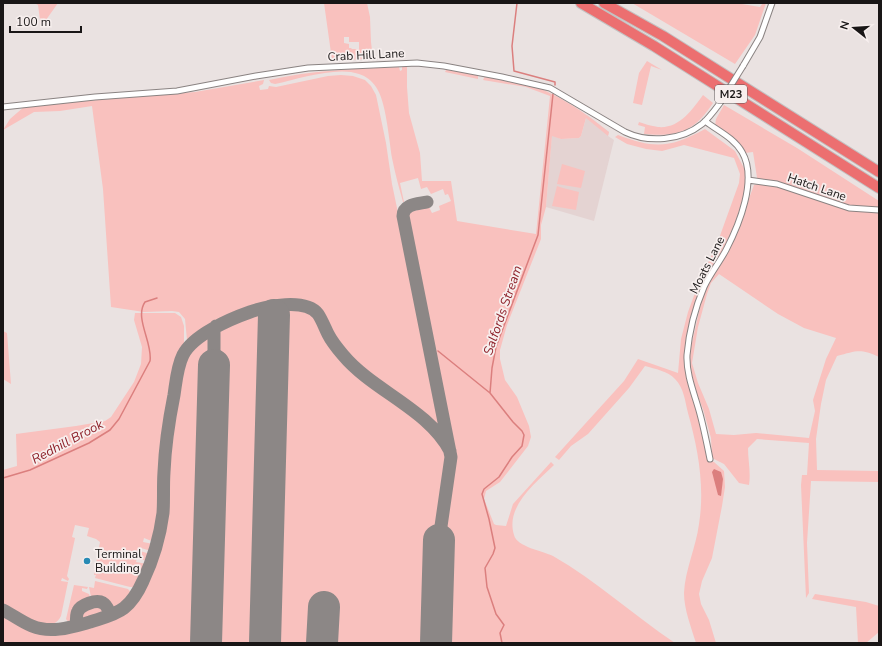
<svg xmlns="http://www.w3.org/2000/svg" width="882" height="646" font-family="'Nunito Sans',sans-serif">
<style>
.built{fill:#e4d3d2}
.green{fill:#f9c1be;fill-rule:evenodd}
.water{fill:#db7f7e}
.lines{fill:none;stroke-linecap:round;stroke-linejoin:round}
.stream{stroke:#db7f7e;stroke-width:1.5}
.taxiway{stroke:#8c8786;stroke-width:13}
.runway{stroke:#8c8786;stroke-width:32}
.minor-casing{stroke:#8a8382;stroke-width:7}
.motorway-casing{stroke:#c3c2c2;stroke-width:12}
.minor{stroke:#fff;stroke-width:5}
.motorway{stroke:#ec6f70;stroke-width:10}
.minor-bridge-casing{stroke:#8a8382;stroke-width:7;stroke-linecap:butt}
.minor-bridge{stroke:#fff;stroke-width:5}
.poi-dot{fill:#288ab4;stroke:#f7efee;stroke-width:1.5}
.labels{text-anchor:middle;stroke-width:3.5;stroke-linejoin:round;paint-order:stroke}
.shield{fill:#f7efee;stroke:#5c5757;stroke-width:1}
.shield-label{font-size:11px;font-weight:bold;fill:#191616}
.street-label{font-size:12px;fill:#191616;stroke:#f7efee}
.poi-label{font-size:12px;fill:#191616;stroke:#f7efee;text-anchor:start}
.water-label{font-size:13px;font-style:italic;fill:#8d2029;stroke:#f7efee}
</style>
<rect width="100%" height="100%" fill="#eae2e1"/>
<path class="built" d="M587,115l22,17 -1,4 6,4 -20,81 -48,-14 6,-72 9,4 18,-1 2,-2z"/>
<path class="green" d="M34,3h24l-17,24 -3,-22z
M324,3h43l3,14 1,25 2,17 -41,1zM344,37h5v5h10v7h-7l-1,-1h-2v-4l-5,-1z
M632,3h104l24,4 3,-4h3l-11,32 -20,29z
M647,61l15,9 -11,-4 -9,39 -9,-2 6,-30z
M402,66h5v21l2,26 11,40 2,28h29l6,40 79,13 14,-138 -24,-9 -43,-7 2,-4c10,2 19,2 28,4 37,8 67,29 96,52l-1,4 -22,-18 -5,18 -2,2 -18,1 -9,-3 -6,71 -5,18v14l-34,86 -7,25v9l5,21 12,17 12,29 2,11 -3,9 -28,36 -14,9 -2,8 10,25 2,1 10,1 7,-22 38,-42 3,3c-18,18 -49,41 -40,70 3,12 29,16 39,21 44,25 80,59 122,87h-234l3,-120 10,-69 -37,-178 -11,-62v-1l23,-6 3,6 8,-3 -1,-4 12,-5 -3,-7 -3,1 -2,-6 -12,5 -4,-7 -6,2 -3,-11 -18,5 4,19h-1c-4,-14 -8,-29 -11,-44 -3,-19 -6,-57 -16,-71 -4,-6 -10,-11 -17,-13 -22,-8 -61,5 -84,10l-4,-1 -2,-3c43,-10 86,-11 130,-13l1,4 2,-1z
M448,69l30,6v4l-33,-7 1,-2z
M341,75l12,1 12,4 6,6 5,9 10,48 6,41 50,239v4l-2,2 -4,-1 -16,-15 -52,-38 -16,-14 -16,-20 -14,-27 -6,-6 -5,-2 -25,-5 -19,2 -49,19 -28,20 -3,-2 -2,-21 -6,-7 -7,-1 -28,1 -33,-5 -8,-118 -11,-83 -32,5 -26,1 -31,18 7,-11 15,-13 170,-14 69,-12 -1,4 -4,2 1,4 8,-1 1,-3 7,1 52,-11z
M703,95l10,8c-19,29 -35,34 -69,31l1,-7 -7,-2 1,-3c6,2 12,4 19,5 21,2 34,-17 45,-32z
M724,105l73,43 82,53v156c-19,-9 -23,-6 -42,-1l-11,24 -5,24 -5,35 1,31 62,1v11l-68,-1 -4,62 2,50 -3,5 -5,-113 1,-10h5l2,-32 -52,-4 -9,9c0,12 3,25 1,37l-10,-2 -15,-19 -12,-6 -1,-20 -8,-29 -9,-22 -5,-20 1,-15 12,-54 6,-15 34,-66 12,-32 4,-1 -5,-32 -8,1 -30,-27 1,-7zM719,274l59,40 26,14 32,10 -10,21 -13,41 2,11 -6,27 -53,-5 -22,2 -18,-1 -7,-25 -11,-26 -6,-20 6,-36 9,-33 4,-11z
M705,129l30,22 10,19 1,11 -4,21 -8,24 -8,19 -13,22 -25,69 -4,19 2,17 15,54 6,33 7,3 10,9 1,16 -3,19 -10,52 -10,23 -3,13 2,10 8,16 7,23h-20c-5,-16 -12,-34 -12,-50 1,-23 12,-46 15,-69 6,-38 -1,-75 -11,-111 -3,-12 -4,-25 -13,-34 -7,-8 -20,-10 -30,-13l-16,22 -41,46 -17,12 -12,14 -4,-3 69,-76 14,-22 40,14 3,-34 7,-27 11,-30 18,-38 22,-61 1,-9 -6,-16 -50,-13 -22,6 -16,-2 -19,-5 -12,-7 3,-2c37,14 52,13 87,-6z
M562,164l23,7 -4,17 -24,-4z
M557,186l6,2 16,4 -3,18 -24,-4z
M280,308l16,1 17,5 18,33 18,18 14,13 58,43 14,15 11,15 2,4 -1,8 -7,48 -5,24 -4,108h-428v-29c10,5 19,12 29,16 20,8 43,0 62,-6 11,-3 22,-6 31,-12 20,-14 37,-66 40,-90 2,-19 0,-39 2,-58 2,-22 5,-44 9,-66 2,-12 4,-34 11,-44 16,-23 65,-43 93,-46z
M135,313h40l6,4 3,9v17l-6,18 -10,45 -4,30 -3,28 -2,51 -5,27 -10,-4 -1,4 10,2 -2,7 -10,-3 -1,3 10,3 -3,7 -10,-3 -1,4 11,2 -3,8 -10,-3v3l8,2 -6,13h-6l-35,-9 1,-3h-2l6,-33 -4,-3 -9,-3 2,-8 -14,-3 -3,12 3,1 -8,38 2,3 -1,2 -6,-3 -1,3 7,1 -7,34c-12,23 -43,-2 -58,-10v-136l14,-4 -1,-32 60,-8 29,-5 6,-4 23,-35 7,-18 1,-17 -8,-27z
M3,331l4,2 4,51 -8,-5z
M95,581l33,8 4,5c-3,5 -13,18 -21,14 -6,-4 -7,-11 -16,-8l-1,-3h-3l-2,-10 5,1z
M74,585l14,2 -1,2 -5,-1v3l7,3 1,3 -3,1 1,3c-11,3 -15,12 -17,22h-2l-3,-4z
M815,594l51,8 13,4v26l-13,11h-8l-2,-36 -44,-8z
M99,604l5,4v5l-2,2 -20,5 -2,-2 -1,-3c5,-9 12,-10 20,-11z"/>
<path class="water" d="M714,469l7,3 2,7 -2,17 -3,-1 -6,-23z"/>
<g class="lines">
<path class="stream" d="M517,3l-5,43 2,25 41,11v3
M495,329l6,2
M438,351l52,42 23,29 9,9 2,4 -2,11 -10,11 -13,20 -15,12 -2,5 7,25 6,29 -2,6 -8,14 2,19 9,27 8,11 -4,8 2,10
M490,393l2,-25 4,-21 42,-112 15,-141
M3,478l27,-8 59,-27 21,-13 9,-11 31,-58c3,-18 -16,-43 -5,-59l12,-4"/>
<path class="taxiway" d="M427,202c-9,2 -24,2 -24,14l48,241 -12,83
M214,365v-35l2,-4
M3,610c10,5 19,12 29,16 19,8 40,1 58,-4 12,-4 25,-7 34,-14 9,-7 15,-18 19,-27 10,-21 17,-45 20,-68 1,-13 0,-27 1,-41 1,-25 5,-52 10,-77 2,-13 3,-28 9,-40 10,-20 47,-36 67,-43 17,-6 55,-14 68,2 4,6 7,14 10,20 4,8 9,14 15,21 30,36 85,54 107,96
M75,626c3,-5 0,-10 3,-15 3,-6 18,-12 25,-8 4,2 5,7 7,11h3"/>
<path class="runway" d="M206,643l8,-278
M265,643l9,-328
M322,643l2,-36
M436,643l3,-103"/>
<g class="minor-casing">
<path id="minor" d="M743,66l17,-29 12,-34
M3,107l92,-10 82,-6 79,-15 52,-8 109,-5 27,3 58,11 48,11 75,44c23,11 56,9 77,-8 7,-6 12,-13 18,-21
M705,121c13,10 29,17 37,31 16,27 -3,73 -16,98 -7,13 -16,24 -22,37 -9,21 -15,46 -17,68 -1,20 8,40 13,59 4,15 7,30 10,45
M748,180l29,4 72,24 30,2"/>
</g>
<g class="motorway-casing">
<path id="motorway" d="M581,3l73,43 225,142
M604,3l59,33 216,136"/>
</g>
<use href="#minor" class="minor"/>
<use href="#motorway" class="motorway"/>
<g class="minor-bridge-casing">
<path id="minor-bridge" d="M720,103l23,-37"/>
</g>
<use href="#minor-bridge" class="minor-bridge"/>
</g>
<circle class="poi-dot" cx="87" cy="561" r="4"/>
<g class="labels">
<rect class="shield" x="715" y="85" width="32" height="18" rx="3"/>
<g class="shield-label">
<text x="731" y="98">M23</text>
</g>
<g class="street-label">
<text transform="translate(366 55) rotate(-3)" y="4">Crab Hill Lane</text>
<text transform="translate(817 187) rotate(19)" y="4">Hatch Lane</text>
<text transform="translate(707 265) rotate(-63)" y="4">Moats Lane</text>
</g>
<g class="poi-label">
<text x="95" y="558">Terminal<tspan x="95" dy="14">Building</tspan></text>
</g>
<g class="water-label">
<text transform="translate(502 310) rotate(-71)" y="5">Salfords Stream</text>
<text transform="translate(67 441) rotate(-28)" y="5">Redhill Brook</text>
</g>
</g>
<rect width="882" height="646" fill="none" stroke="#191616" stroke-width="8"/>
<g transform="translate(854 28) rotate(287)" stroke="#f7efee" stroke-width="3" paint-order="stroke">
<path d="M0-3L7 15L0 10L-7 15Z" fill="#191616"/>
<text y="-6" font-size="11" font-weight="bold" text-anchor="middle" fill="#191616">N</text>
</g>
<path d="M10 26v6h71v-6" fill="none" stroke="#191616" stroke-width="2"/>
<text x="16" y="26" font-size="12" fill="#191616" stroke="#f7efee" stroke-width="3" paint-order="stroke">100 m</text>
</svg>
